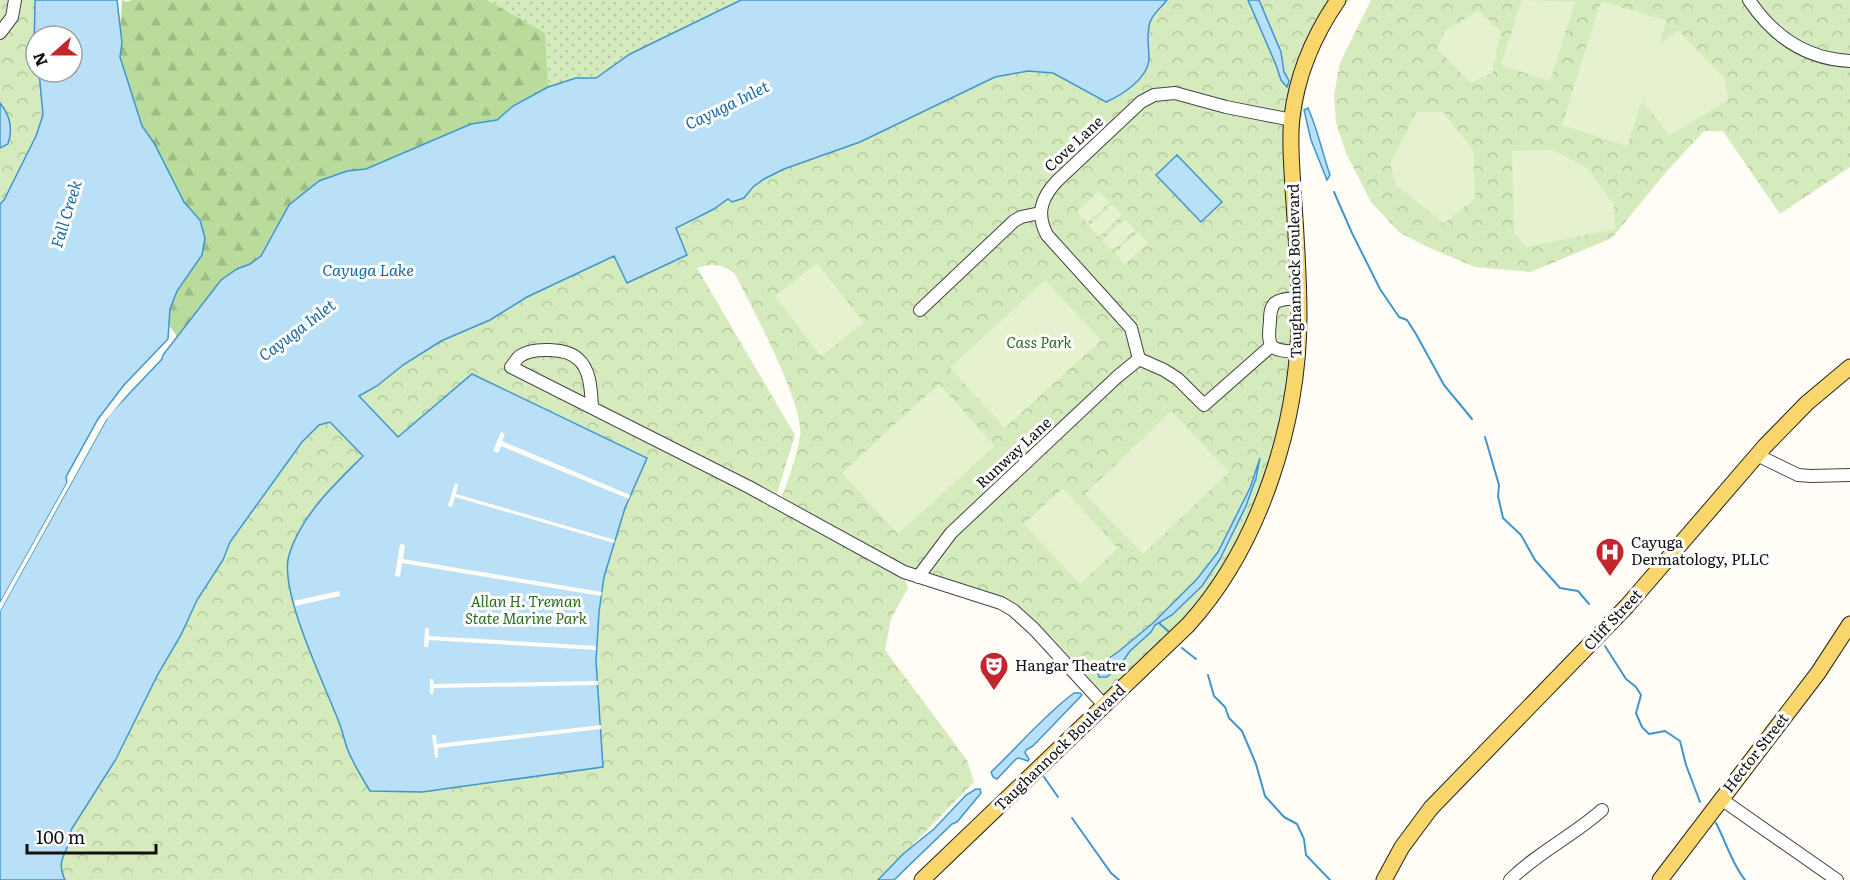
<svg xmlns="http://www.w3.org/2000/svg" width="1850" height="880" font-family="Literata,serif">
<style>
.grass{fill:url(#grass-dots)}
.forest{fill:url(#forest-firs)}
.park{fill:url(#park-crowns);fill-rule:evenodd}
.pitch{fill:#e6f2cf}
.water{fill:#b9e0f7;stroke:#3f96cf;stroke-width:1.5}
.pier{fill:#fffdf5}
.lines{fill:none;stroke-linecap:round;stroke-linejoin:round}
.stream{stroke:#3f96cf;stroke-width:2}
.minor-casing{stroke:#444;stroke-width:14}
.major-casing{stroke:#222;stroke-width:17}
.minor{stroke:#fff;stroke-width:12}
.major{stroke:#f9d66b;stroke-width:15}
.labels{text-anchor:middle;stroke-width:6;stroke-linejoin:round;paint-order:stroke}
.street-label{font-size:15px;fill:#111;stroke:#fff}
.park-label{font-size:15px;font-style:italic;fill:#2f6b1f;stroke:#fff}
.poi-label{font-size:15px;fill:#111;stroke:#fff;text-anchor:start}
.water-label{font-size:16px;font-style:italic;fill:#1768a6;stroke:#fff}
</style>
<defs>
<pattern id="grass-dots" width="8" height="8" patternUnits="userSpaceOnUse" patternTransform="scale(1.5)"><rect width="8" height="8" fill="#d5ebbd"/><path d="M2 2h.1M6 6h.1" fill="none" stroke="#b6c8a1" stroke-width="1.8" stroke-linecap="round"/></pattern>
<pattern id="forest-firs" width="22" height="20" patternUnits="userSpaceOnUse" patternTransform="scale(1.5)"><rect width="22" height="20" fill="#b9dc9c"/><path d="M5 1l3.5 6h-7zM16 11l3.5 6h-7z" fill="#9ebc85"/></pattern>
<pattern id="park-crowns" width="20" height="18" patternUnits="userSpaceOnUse" patternTransform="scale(1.5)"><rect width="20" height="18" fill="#d5ebbd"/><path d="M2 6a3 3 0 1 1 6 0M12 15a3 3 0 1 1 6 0" fill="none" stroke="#b6c8a1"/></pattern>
</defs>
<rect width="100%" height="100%" fill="#fffdf5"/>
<path class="grass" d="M487,0h254l-111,54 -35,24h-19l-28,9 -4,-54z"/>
<path class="forest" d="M122,0l5,2 5,-2h355l58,33 3,54 -35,19 -16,14 -26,4 -105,45 -19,2 -58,34 -28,51 -11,9 -13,4 -60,68 -8,-12 1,-16 7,-18 25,-35 -2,-36 -16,-18 -30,-59 -12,-17 -22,-69 2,-14 -2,-13z"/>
<path class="park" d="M0,0h75l16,129 -55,7 -32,64 -4,4zM36,36h36v36h-36z
M1167,0h182c-48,56 -49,124 -54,193 -2,29 -6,58 -6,87 0,37 4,76 -3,113 -17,85 -52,173 -111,237 -21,23 -46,44 -69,66 -28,-29 -56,-65 -88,-89 -21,-16 -49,-19 -73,-27 -13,-4 -23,-8 -36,-10l-129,-67c7,-21 17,-46 20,-67 5,-31 -49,-130 -65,-162 -12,-10 -22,-11 -38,-6l98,167 -22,72 132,72 3,9 -17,31 -6,31 82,110 7,22 -96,98h-813c-11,-23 6,-28 6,-50l45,-71 42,-85 23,-39 16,-35 26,-40 7,-18 72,-100 17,-17 11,-3 34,-31 13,-5 26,-21 38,-24 49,-21 37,-23 87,-41 73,-1 -12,-27 39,-19 9,-9 21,-2 9,-11 11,-8 20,-10 76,-27 135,-65 33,-6 25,2 53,29 43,-39c0,-16 -4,-33 5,-49 3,-5 9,-9 13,-14z
M1371,0h479v167l-70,47 -57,-83h-19l-37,40 -55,67 -81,34 -56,-5 -50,-21 -26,-14 -28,-30 -25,-49 -10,-30 -2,-28 6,-32z"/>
<path class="pitch" d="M1522,0l53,2 -25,79 -49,-16z
M1601,1l65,20 -6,23 18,-14 47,49 3,21 -58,35 -28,-34 -15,45 -65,-21z
M1479,10l22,22 -9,41 -21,10 -34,-34 8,-18z
M1416,112h27l30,37 2,50 -31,24 -48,-38 -6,-21z
M1553,150l34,18 27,37 1,24 -89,18 -12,-14 -2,-82z
M1099,191l11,11 -23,21 -10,-11z
M1112,204l10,11 -23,22 -10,-11z
M1125,219l10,11 -23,21 -10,-11z
M1138,232l10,11 -23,21 -10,-11z
M817,263l47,60 -43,33 -46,-60z
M1045,280l56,60 -96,88 -55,-60z
M939,384l56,62 -97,88 -56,-61z
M1171,411l58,61 -86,82 -58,-60z
M1063,488l55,60 -38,36 -56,-60z"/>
<path class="water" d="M35,0h82l5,43 -2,14 22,69 12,17 30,59 16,18 5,18 -3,17 -25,36 -7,18 -2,30 -44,46 -26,34 -32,58 1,6 -67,120v-399l4,-4 32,-64 7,-21 -4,-43h33v-36h-36v22l-2,-3z
M741,0h426c-6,8 -13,12 -17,22 -4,13 -1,25 -1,38 -2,19 -27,35 -43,42l-53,-29 -25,-2 -33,6 -135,65 -76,27 -20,10 -11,8 -9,11 -12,4 -4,-3 -14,10 -38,19 11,27 -60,28 -13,-27 -87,41 -37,23 -49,21 -38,24 -26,21 -18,10 39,41 74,-63 175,84 -22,50 -21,69 -5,35 -3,49 7,106 -181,25 -52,-1c-6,-10 -13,-21 -18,-32 -6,-10 -8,-23 -12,-34 -14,-38 -62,-134 -51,-170 12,-40 46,-71 74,-99l-33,-34 -11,3 -17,17 -72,100 -7,18 -26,40 -16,35 -23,39 -42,85 -45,71c0,23 -17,26 -6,50h-65v-269l109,-196 53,-56 1,-4 58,-75 16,-11 13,-5 11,-8 28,-51 30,-24 28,-10 19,-2 105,-45 26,-4 16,-14 35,-19 28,-9h20l34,-24z
M1248,0h11l22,52 3,20 5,9 -2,6 -6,-7 -5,-15z
M0,103c10,12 13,26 8,41l-8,4z
M1308,108c10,22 14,44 22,67l-3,5 -16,-40 -7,-30z
M1177,155l45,47 -21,20 -45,-47z
M1260,458l-4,20 -10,28 -26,53 -18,27 -30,29 -17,10 -4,7 -21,19 -9,13 -14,13h-8l-3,-10 22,-15 35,-29 44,-44 21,-27 32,-64z
M1074,693h6l2,2 -49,51 -7,4 -1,3 4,6 -1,2 -9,-3 -3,1 -19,20 -4,-2 -2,-5c28,-26 52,-56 83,-79z
M976,789h4l1,4 -24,29 -5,2 -58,56h-16l25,-26 31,-25 32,-34z"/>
<path class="pier" d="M149,368l-43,52 -106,191v-8l103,-184 26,-31z
M501,432l4,2 -3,7 128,54 -1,4 -128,-53 -3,7 -5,-2z
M455,483l3,1 -2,10 159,46 -1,3 -159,-46 -3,10 -4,-1z
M400,544l5,1 -2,14 199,33 -1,4 -199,-33 -2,14 -5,-1z
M339,591l1,5 -45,10 -1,-5z
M425,628h4v8l167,10v4l-167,-10 -1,7h-4z
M430,679h3l1,5 164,-3v4l-164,3 -1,6h-3z
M601,725v4l-163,19v9l-3,1 -3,-23h4l1,9z"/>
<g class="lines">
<path class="stream" d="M1334,192l18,41 28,56 19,28 8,3 9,14 28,51 28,34
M1485,437l14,48 -1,11 5,22 18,17 14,25 25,28 18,3 11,13
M1159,623l9,8
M1605,646l21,33 10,8 5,8 -5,18 6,14 7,7 16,-3 15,10 6,24 14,37
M1182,648l14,11
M1208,675l6,21 11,11 4,11 13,13 14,33 9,32 19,21 13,7 7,15 2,16 24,25
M1044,777l14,20
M1072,818l39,55 8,7
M1716,823c10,19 16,41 29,57"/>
<g class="minor-casing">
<path id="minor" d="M1749,0c24,36 57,59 101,61
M0,33l12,-16 3,-17
M920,310l94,-89 7,-4 19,-4
M1271,346l-67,59 -26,-26 -14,-9 -25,-11 -8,-31 -84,-93c-11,-21 -6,-37 10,-54l84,-79 13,-7 21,-2 51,14 66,13
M1297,352c-27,-2 -30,-3 -27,-31 0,-6 0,-13 5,-18 6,-5 16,-4 23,-5
M592,407c-1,-15 -1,-37 -14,-48 -11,-11 -45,-12 -58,-3 -3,2 -6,8 -9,11l238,120 155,85 97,31 12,7 21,19 70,76
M1757,455l41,20 13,1 39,-1
M918,577l33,-44 166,-156 22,-18
M1721,799l116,81
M1510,880c28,-28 63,-44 92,-70"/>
</g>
<g class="major-casing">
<path id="major" d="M922,880l266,-255c72,-79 111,-203 111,-309 0,-42 -3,-85 -6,-127 -1,-24 -4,-48 -1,-72 5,-42 22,-82 46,-117
M1384,880l18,-33 29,-39 196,-202 138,-160 42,-43 43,-36
M1660,880l158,-207 32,-49"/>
</g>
<use href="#minor" class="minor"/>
<use href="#major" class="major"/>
</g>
<defs>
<g id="hospital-pin" transform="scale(1.5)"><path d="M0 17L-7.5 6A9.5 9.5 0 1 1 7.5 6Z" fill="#c4262e" stroke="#fff"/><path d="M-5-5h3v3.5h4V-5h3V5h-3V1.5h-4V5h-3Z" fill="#fff"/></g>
<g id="theatre-pin" transform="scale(1.5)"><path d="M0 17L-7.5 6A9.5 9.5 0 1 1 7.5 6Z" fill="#c4262e" stroke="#fff"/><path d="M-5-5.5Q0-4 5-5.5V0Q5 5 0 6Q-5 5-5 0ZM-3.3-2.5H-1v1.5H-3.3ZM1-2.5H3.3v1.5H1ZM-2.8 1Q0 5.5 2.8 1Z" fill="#fff"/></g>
</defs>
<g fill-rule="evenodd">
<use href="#hospital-pin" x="1610" y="552"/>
<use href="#theatre-pin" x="994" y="666"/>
</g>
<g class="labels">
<g class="street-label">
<text transform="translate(1074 144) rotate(-43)" y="5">Cove Lane</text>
<text transform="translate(1295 271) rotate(-91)" y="5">Taughannock Boulevard</text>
<text transform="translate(1014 453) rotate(-43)" y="5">Runway Lane</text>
<text transform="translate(1613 620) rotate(-47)" y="5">Cliff Street</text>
<text transform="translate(1060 748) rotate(-44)" y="5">Taughannock Boulevard</text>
<text transform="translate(1756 753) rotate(-52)" y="5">Hector Street</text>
</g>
<g class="park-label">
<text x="1039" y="348">Cass Park</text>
<text x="526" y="607">Allan H. Treman<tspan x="526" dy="17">State Marine Park</tspan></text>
</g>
<g class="poi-label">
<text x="1631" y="548">Cayuga<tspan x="1631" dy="17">Dermatology, PLLC</tspan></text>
<text x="1015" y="671">Hangar Theatre</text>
</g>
<g class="water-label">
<text transform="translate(727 105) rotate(-26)" y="6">Cayuga Inlet</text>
<text transform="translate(66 214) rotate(-73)" y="6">Fall Creek</text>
<text x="368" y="276">Cayuga Lake</text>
<text transform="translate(297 330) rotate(-37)" y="6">Cayuga Inlet</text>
</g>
</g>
<g transform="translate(54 54) rotate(249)"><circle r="28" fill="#ffffff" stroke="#a0a0a0" stroke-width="1.5"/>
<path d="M0-4.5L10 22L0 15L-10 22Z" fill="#c4262e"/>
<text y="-9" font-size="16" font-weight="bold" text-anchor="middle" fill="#111111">N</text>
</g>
<path d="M27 844v9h129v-9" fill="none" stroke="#111111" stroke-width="3"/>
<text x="36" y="844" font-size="18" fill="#111111" stroke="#ffffff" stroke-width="4.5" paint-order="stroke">100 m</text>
</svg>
